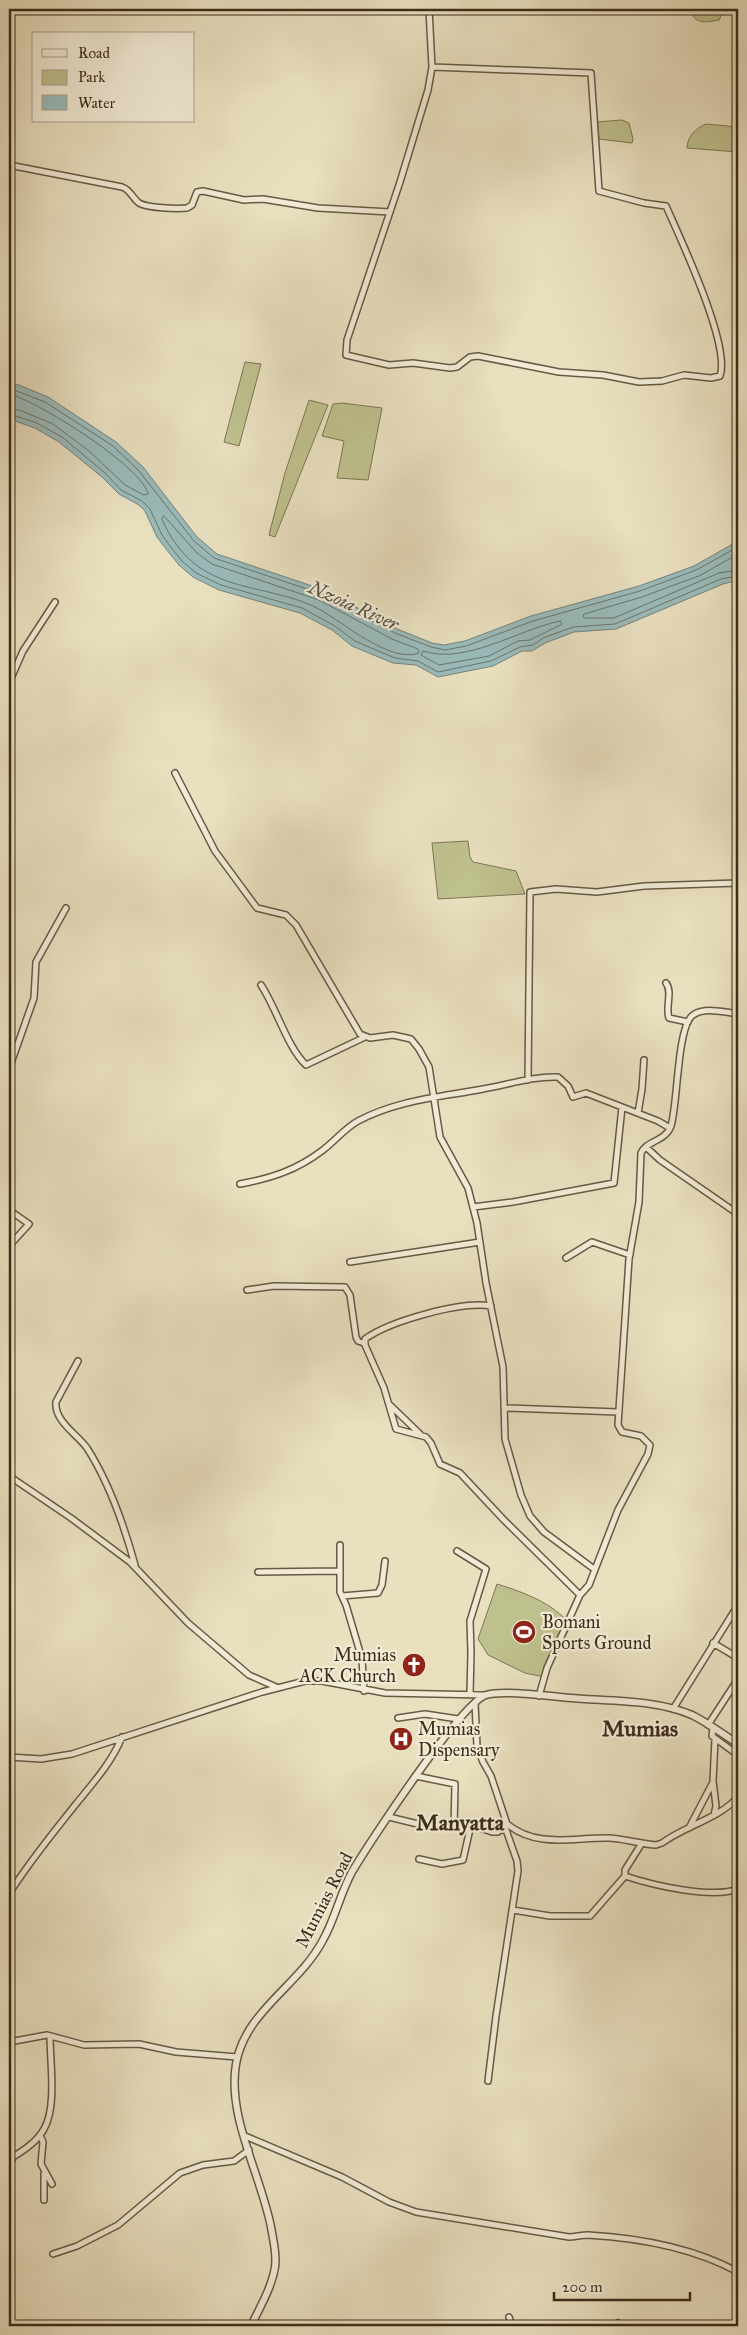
<svg xmlns="http://www.w3.org/2000/svg" width="747" height="2335" font-family="'IM FELL Great Primer',serif">
<style>
.green{fill:#bec08d;stroke:#7d7654}
.water{fill:#9abbbb;stroke:#74827b}
.lines{fill:none;stroke-linecap:round;stroke-linejoin:round}
.shore{stroke:#6b746a;stroke-width:1}
.minor-casing{stroke:#675944;stroke-width:8}
.tertiary-casing{stroke:#675944;stroke-width:9}
.minor{stroke:#f1ebd6;stroke-width:5}
.tertiary{stroke:#f1ebd6;stroke-width:6}
.labels{text-anchor:middle;stroke-width:4.5;stroke-linejoin:round;paint-order:stroke}
.poi-label{font-size:18px;fill:#3c2c1a;stroke:#f1ebd6;text-anchor:start}
.street-label{font-size:18px;fill:#3c2c1a;stroke:#f1ebd6}
.water-label{font-size:19px;font-style:italic;fill:#545042;stroke:#f1ebd6}
.district-label{font-size:22px;font-weight:bold;fill:#3c2c1a;stroke:#f1ebd6}
</style>
<rect width="100%" height="100%" fill="#e9e0c0"/>
<filter id="stains"><feTurbulence type="fractalNoise" baseFrequency=".004" numOctaves="4"/><feColorMatrix values="0 0 0 0 .2 0 0 0 0 .09 0 0 0 0 .02 0 0 0 .5 -.17"/></filter>
<radialGradient id="worn" r=".72"><stop offset=".6" stop-color="#630" stop-opacity="0"/><stop offset="1" stop-color="#630" stop-opacity=".3"/></radialGradient>
<path class="green" d="M689,9h35l-5,11c-15,3 -24,4 -30,-11z
M622,120l7,3 4,16 -1,4 -33,-4 -2,-17z
M706,124l32,3v25l-51,-4c0,-11 9,-20 19,-24z
M245,362l16,2 -22,82 -15,-4z
M309,400l19,5 -53,132 -6,-2 16,-62z
M342,403l40,5 -14,72 -31,-2 7,-37 -22,-5 11,-32z
M468,841l2,16 3,5 43,9 9,23 -87,5 -6,-56z
M497,1584c26,8 56,19 74,41l-27,52 -19,-4 -37,-18 -10,-16z"/>
<path class="water" d="M9,383l10,2 29,12 68,45 27,25 54,70 20,17 107,36 73,39 35,14 12,2 21,-4 66,-25 108,-30 55,-20 44,-25v39l-15,4 -107,45 -42,3 -29,11 -13,8h-10l-29,15 -55,11 -22,-12 -23,-2 -41,-17 -20,-16 -32,-17 -81,-23 -26,-13 -14,-12 -13,-16 -9,-12 -12,-26 -6,-6 -20,-11 -17,-17 -43,-35 -24,-14 -26,-9z"/>
<g class="lines">
<path class="shore" d="M9,388l36,14 68,44 26,25 55,70 20,17 108,36 73,39 36,14 14,3 21,-4 67,-25 107,-30 56,-21 42,-23
M9,394c27,6 134,73 139,100l-4,1 -19,-10 -36,-34 -36,-27 -31,-13 -13,-3
M9,414l28,9 25,14 43,36 16,17 21,11 8,8 12,26 8,11 12,15 14,12 25,12 81,23 33,18 20,15 40,17 23,3 20,11 53,-11 29,-14 13,-2 10,-7 30,-11 42,-3 106,-45 17,-3
M164,516l33,37 15,11 107,36 73,39 26,10 1,4c-29,11 -77,-32 -102,-45 -37,-19 -84,-17 -118,-41 -17,-12 -29,-29 -37,-48z
M738,554l-39,22 -25,9 -32,12 -58,17 -1,3 2,1h29l105,-45 19,-3
M560,621l2,3 -32,16 -12,1 -29,15 -50,9 -18,-10 2,-4c43,14 94,-21 137,-30z"/>
<g class="minor-casing">
<path id="minor" d="M429,9l3,58 -4,23 -28,92 -53,158 -1,15 43,10 24,-2 37,5 7,-1 13,-10 8,-1 81,16 44,3 36,7 23,-1 22,-6 27,3 9,-2c11,-31 -40,-138 -54,-170l-22,-3 -45,-12 -8,-118 -159,-6
M9,165l113,22c9,3 10,11 17,16 8,5 38,6 48,5l5,-3 5,-13 6,-1 41,9 19,-1 55,9 72,4
M9,683l14,-32 32,-49
M175,773l40,78 42,57 29,7 10,10 64,109 10,4 23,-3 18,4 8,10 10,18 11,70 28,51 9,35 9,60 17,84 2,72 16,56 9,21 14,16 50,37
M666,983c7,9 -1,24 3,35l19,4
M261,985c16,24 26,62 45,80l59,-28
M9,1069l25,-71 2,-36 30,-54
M528,1080l2,-188 26,-3 41,3 47,-6 94,-3
M638,1113l4,-24 2,-29
M646,1147l14,13 78,54
M240,1184c32,-6 57,-14 83,-34 12,-9 22,-22 35,-29 39,-21 83,-24 125,-32 24,-4 50,-13 75,-12l10,9 5,11 13,-4 72,28 12,7
M473,1207l40,-5 101,-19 8,-76
M9,1210l20,14 -20,22
M566,1258l26,-16 38,13
M350,1262l130,-20
M247,1290l27,-4 71,1 5,8 6,42 2,4 6,2
M491,1306c-30,-5 -101,15 -126,33v6l19,43 12,41 30,8 5,6 9,21 20,9 43,46 77,76
M78,1361l-22,41c-2,19 21,32 31,46 23,36 37,77 48,117
M389,1404l31,30
M505,1408l113,4
M9,1476l62,42 59,44 58,61 61,52 27,12
M340,1545v47l6,13 16,54 2,32
M457,1551l29,18 -16,52 1,32 -1,41
M258,1572l81,-1
M342,1596l36,-3 4,-8 3,-24
M713,1643l25,15
M539,1696l8,-28 33,-73 9,-10 29,-75 30,-56 2,-9 -9,-9 -19,-4 -4,-7 11,-166 10,-57 2,-49c5,-12 25,-12 30,-27 7,-23 6,-100 22,-111 11,-8 33,-3 45,-1
M673,1709l65,-104
M398,1718l27,-4 33,5
M708,1725l30,-46
M713,1728l-1,8 26,19
M9,1757l32,2 31,-5 190,-62 43,-11h17l63,12 100,2
M416,1776l39,8 -1,44
M714,1815l2,-9 -3,-25 2,-42
M389,1817l37,9 54,2 12,4h6l9,-8 -16,-48 -8,-14 -6,-16 -2,-43
M507,1824c31,25 67,13 103,14 15,1 31,6 46,7l6,-2c23,-17 58,-25 76,-46
M689,1828l24,-46
M642,1843l-17,27v6c27,9 86,23 113,13
M419,1859l23,5 21,-4 7,-31
M9,1894c20,-32 44,-61 67,-90 17,-21 36,-42 46,-67
M513,1910l37,6h40l35,-40
M9,2042l38,-7 37,10 55,-1 37,8 61,5
M488,2081l8,-65 22,-145 -1,-10 -12,-34
M40,2135l3,7 -2,22 11,20
M245,2136l97,41 47,25 27,10 153,25c6,0 12,-2 19,-2 52,3 104,12 150,37
M9,2159c13,-7 28,-17 35,-30 13,-22 6,-67 6,-93
M10,2200l-1,-34 5,-10
M44,2200v-26
M53,2254l24,-8 41,-21 62,-52 23,-8 31,-4 15,-11
M509,2317l3,9
M615,2326l3,-3"/>
</g>
<g class="tertiary-casing">
<path id="tertiary" d="M251,2326c9,-19 21,-39 24,-59 2,-14 -2,-27 -4,-40 -10,-52 -44,-110 -35,-163 9,-53 63,-78 87,-124 12,-21 17,-46 29,-68 17,-29 109,-169 134,-177 18,-6 76,3 99,4 35,2 74,2 107,16 16,8 31,19 46,29"/>
</g>
<use href="#minor" class="minor"/>
<use href="#tertiary" class="tertiary"/>
</g>
<defs>
<g id="stadium-disc" transform="scale(1.25)"><circle r="9.5" fill="#8f2418" stroke="#f1ebd6"/><path d="M0-5a6.5 5 0 1 0 0 10a6.5 5 0 1 0 0-10ZM-3.5-1.8h7v3.6h-7Z" fill="#fff"/></g>
<g id="church-disc" transform="scale(1.25)"><circle r="9.5" fill="#8f2418" stroke="#f1ebd6"/><path d="M-1.2-6h2.4v3.5h3.3v2.4h-3.3V6h-2.4V-.1h-3.3v-2.4h3.3Z" fill="#fff"/></g>
<g id="hospital-disc" transform="scale(1.25)"><circle r="9.5" fill="#8f2418" stroke="#f1ebd6"/><path d="M-5-5h3v3.5h4V-5h3V5h-3V1.5h-4V5h-3Z" fill="#fff"/></g>
</defs>
<g fill-rule="evenodd">
<use href="#stadium-disc" x="524" y="1632"/>
<use href="#church-disc" x="414" y="1665"/>
<use href="#hospital-disc" x="401" y="1739"/>
</g>
<g class="labels">
<g class="poi-label">
<text x="542" y="1628">Bomani<tspan x="542" dy="21">Sports Ground</tspan></text>
<text x="396" y="1661" text-anchor="end">Mumias<tspan x="396" dy="21">ACK Church</tspan></text>
<text x="418" y="1735">Mumias<tspan x="418" dy="21">Dispensary</tspan></text>
</g>
<g class="street-label">
<text transform="translate(324 1900) rotate(-63)" y="6">Mumias Road</text>
</g>
<g class="water-label">
<text transform="translate(354 605) rotate(24)" y="7">Nzoia River</text>
</g>
<g class="district-label">
<text x="640" y="1736">Mumias</text>
<text x="460" y="1830">Manyatta</text>
</g>
</g>
<rect width="747" height="2335" fill="none" stroke="#e9e0c0" stroke-width="30"/>
<rect x="10" y="10" width="727" height="2315" fill="none" stroke="#3c2c1a" stroke-width="2.5"/>
<rect x="15" y="15" width="717" height="2305" fill="none" stroke="#3c2c1a"/>
<rect x="32" y="32" width="162" height="90" fill="#f1ebd6" stroke="#a99f8b"/>
<rect x="42" y="49" width="25" height="8" fill="#f1ebd6" stroke="#a99f8b"/>
<text x="78" y="58" font-size="15" fill="#3c2c1a">Road</text>
<rect x="42" y="70" width="25" height="15" fill="#bec08d" stroke="#a99f8b"/>
<text x="78" y="82" font-size="15" fill="#3c2c1a">Park</text>
<rect x="42" y="95" width="25" height="15" fill="#9abbbb" stroke="#a99f8b"/>
<text x="78" y="108" font-size="15" fill="#3c2c1a">Water</text>
<path d="M554 2292v8h136v-8" fill="none" stroke="#3c2c1a" stroke-width="2.5"/>
<text x="562" y="2292" font-size="15" fill="#3c2c1a" stroke="#f1ebd6" stroke-width="4" paint-order="stroke">200 m</text>
<rect width="100%" height="100%" filter="url(#stains)"/>
<rect width="100%" height="100%" fill="url(#worn)"/>
</svg>
